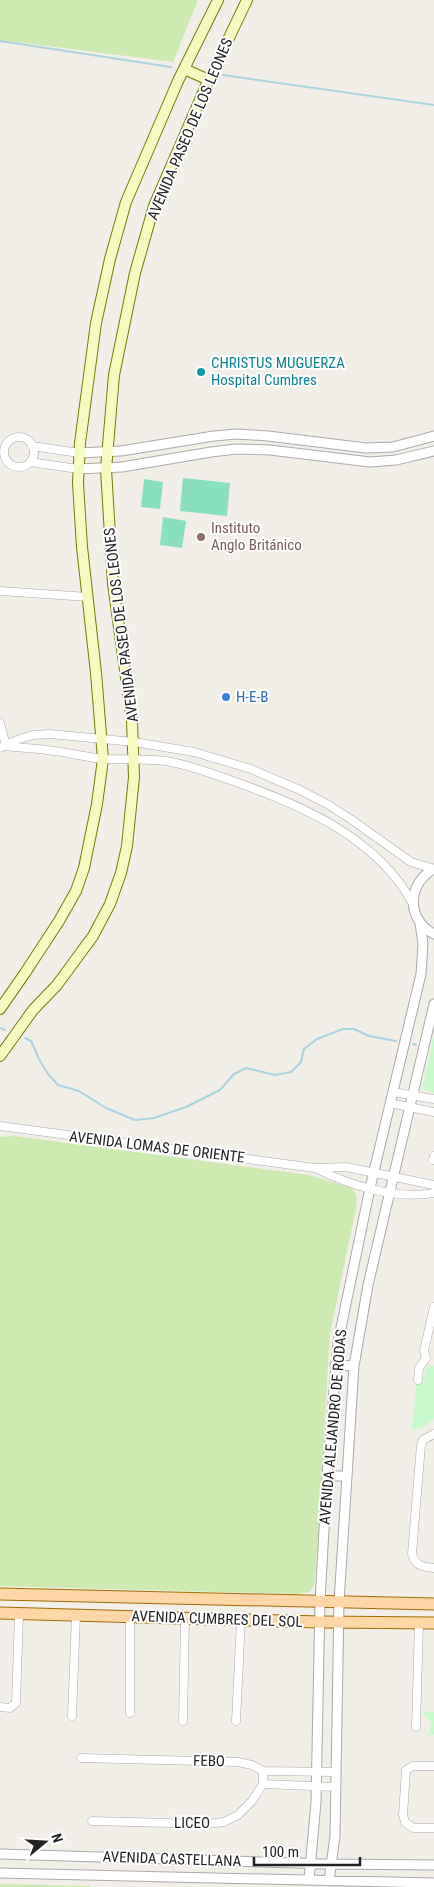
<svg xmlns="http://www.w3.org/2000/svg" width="434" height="1887" font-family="'Roboto Condensed',sans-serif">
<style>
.grass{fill:#cdebb0}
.park{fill:#c8facc}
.pitch{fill:#88e0be}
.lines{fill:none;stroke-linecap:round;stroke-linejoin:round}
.stream{stroke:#aad3df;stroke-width:2}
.minor-casing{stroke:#a9a9a9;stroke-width:9}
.tertiary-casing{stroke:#a9a9a9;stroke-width:11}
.secondary-casing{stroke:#707d05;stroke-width:12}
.primary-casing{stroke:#a06b00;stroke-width:13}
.minor{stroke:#fff;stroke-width:8}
.tertiary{stroke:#fff;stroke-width:9}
.secondary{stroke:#f7fabf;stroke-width:10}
.primary{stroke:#fcd6a4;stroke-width:11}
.culture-dot{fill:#0f9aa8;stroke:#fff;stroke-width:2}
.education-dot{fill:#8d6e63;stroke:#fff;stroke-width:2}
.shop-dot{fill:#3f7fe0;stroke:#fff;stroke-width:2}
.labels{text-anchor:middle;stroke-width:4;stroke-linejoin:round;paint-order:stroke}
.street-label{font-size:15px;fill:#222;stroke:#fff}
.culture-label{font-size:15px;fill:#0d838f;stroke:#fff;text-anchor:start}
.education-label{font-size:15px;fill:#785e54;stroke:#fff;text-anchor:start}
.shop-label{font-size:15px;fill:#366cbe;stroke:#fff;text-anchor:start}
</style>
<rect width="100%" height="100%" fill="#f2efe9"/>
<path class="grass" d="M0,0h198l-25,62 -173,-22z
M14,1136l295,39 43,13 5,9 -1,11 -26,126 -14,234 -2,17 -5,7 -13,2 -296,-8v-449z
M0,1884l89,2 2,1h-91z"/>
<path class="park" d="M434,1036v57l-12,-4z
M429,1366h5v53l-12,9 -10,2 4,-46 7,-2 2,-12z
M422,1712h12v23h-9l5,-3 1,-10z"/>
<path class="pitch" d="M183,478l47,5 -3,33 -47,-5z
M144,479l19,3 -3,27 -19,-2z
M163,517l23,4 -4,27 -22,-3z"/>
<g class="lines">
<path class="stream" d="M0,41l171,26
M223,75l211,30
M0,1028l5,2
M25,1038l6,3 8,18 9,15 10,11 21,6 27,17 29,12 19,-2 32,-11 34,-17 14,-16 12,-6 29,7 16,-3 10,-10 3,-13 13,-10 26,-10h11l15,7 27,5
M413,1044l3,1"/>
<g class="minor-casing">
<path id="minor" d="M4 452a15 15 0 1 1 30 0a15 15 0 1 1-30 0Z
M32,446l47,7
M30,462l48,7
M0,591l88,6
M0,723l6,23
M6,746c14,2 27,2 41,4 19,2 37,7 56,9 23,1 46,-1 68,3 21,4 42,12 62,19 68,24 144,56 180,123
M0,748l19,-9 14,-4 17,-1 84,8 60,10 57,17 49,21 27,14 25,16 59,42 23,7
M393,1092l41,7
M390,1103l44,9
M0,1126l315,42 31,-1 88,18
M433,1160l1,-4
M315,1168c34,17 80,32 119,25
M426,1358l-2,-7 10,-44
M418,1380l1,-12 7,-10
M434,1434l-11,6 -2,5 -9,109c3,12 11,13 22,14
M130,1616v97
M0,1707l10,1 6,-5 3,-89
M72,1716l4,-101
M183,1721l2,-103
M236,1721l5,-101
M416,1727l3,-104
M81,1758l157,4 14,3 11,6 73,1
M434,1766h-21l-7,4 -3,45 2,7 8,6h21
M263,1784l73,3
M92,1821l115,3 17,-2 14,-7 14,-14 11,-17v-13"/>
</g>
<g class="tertiary-casing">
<path id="tertiary" d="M79,453l42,-2 93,-15 23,-2 31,2 98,12 27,-1 41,-11
M78,469l44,-2 89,-15 25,-3 34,1 100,12 26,-2 38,-9
M434,869c-27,14 -28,51 0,65
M335,1365l19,1
M327,1476h20
M0,1854l332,10 102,1
M0,1873l434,10
M309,1880l7,-78 4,-201 7,-125 11,-134 32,-154 51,-214 2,-30 -3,-21
M329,1881l6,-45 4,-234 15,-236 14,-81 66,-281"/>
</g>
<g class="secondary-casing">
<path id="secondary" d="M184,69l25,11
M0,1009l25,-36 34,-52 17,-30 8,-23 13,-64 6,-45 -7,-86 -14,-126 -4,-64 2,-40 16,-120 14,-64 16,-57 52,-121 40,-81
M0,1056l33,-46 24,-25 36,-49 17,-32 11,-31 6,-27 7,-69 -2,-56 -19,-137 -7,-115 8,-94 21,-102 19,-67 52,-120 41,-86"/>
</g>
<g class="primary-casing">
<path id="primary" d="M0,1594l434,10
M0,1613l320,9 114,1"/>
</g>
<use href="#minor" class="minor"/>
<use href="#tertiary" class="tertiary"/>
<use href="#secondary" class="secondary"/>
<use href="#primary" class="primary"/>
</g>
<circle class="culture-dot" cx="201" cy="372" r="5"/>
<circle class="education-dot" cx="201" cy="537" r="5"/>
<circle class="shop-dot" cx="226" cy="697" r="5"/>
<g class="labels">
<g class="street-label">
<text transform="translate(190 129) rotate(-67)" y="5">AVENIDA PASEO DE LOS LEONES</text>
<text transform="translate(121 625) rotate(-97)" y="5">AVENIDA PASEO DE LOS LEONES</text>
<text transform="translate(157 1147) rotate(7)" y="5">AVENIDA LOMAS DE ORIENTE</text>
<text transform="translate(333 1427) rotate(-85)" y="5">AVENIDA ALEJANDRO DE RODAS</text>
<text transform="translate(217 1619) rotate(2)" y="5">AVENIDA CUMBRES DEL SOL</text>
<text transform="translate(209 1761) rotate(1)" y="5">FEBO</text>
<text x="192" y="1828">LICEO</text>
<text transform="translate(172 1859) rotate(2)" y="5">AVENIDA CASTELLANA</text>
</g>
<g class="culture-label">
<text x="211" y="368">CHRISTUS MUGUERZA<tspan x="211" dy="17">Hospital Cumbres</tspan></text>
</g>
<g class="education-label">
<text x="211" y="533">Instituto<tspan x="211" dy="17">Anglo Británico</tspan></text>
</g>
<g class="shop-label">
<text x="236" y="702">H-E-B</text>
</g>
</g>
<g transform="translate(45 1842) rotate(72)" stroke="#ffffff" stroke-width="4" paint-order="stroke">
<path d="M0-4L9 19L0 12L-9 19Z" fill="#222222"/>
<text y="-8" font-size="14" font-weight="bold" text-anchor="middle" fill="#222222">N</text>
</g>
<path d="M254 1857v8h106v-8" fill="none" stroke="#222222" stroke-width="2.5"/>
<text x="262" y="1857" font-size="15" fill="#222222" stroke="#ffffff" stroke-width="4" paint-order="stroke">100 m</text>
</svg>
